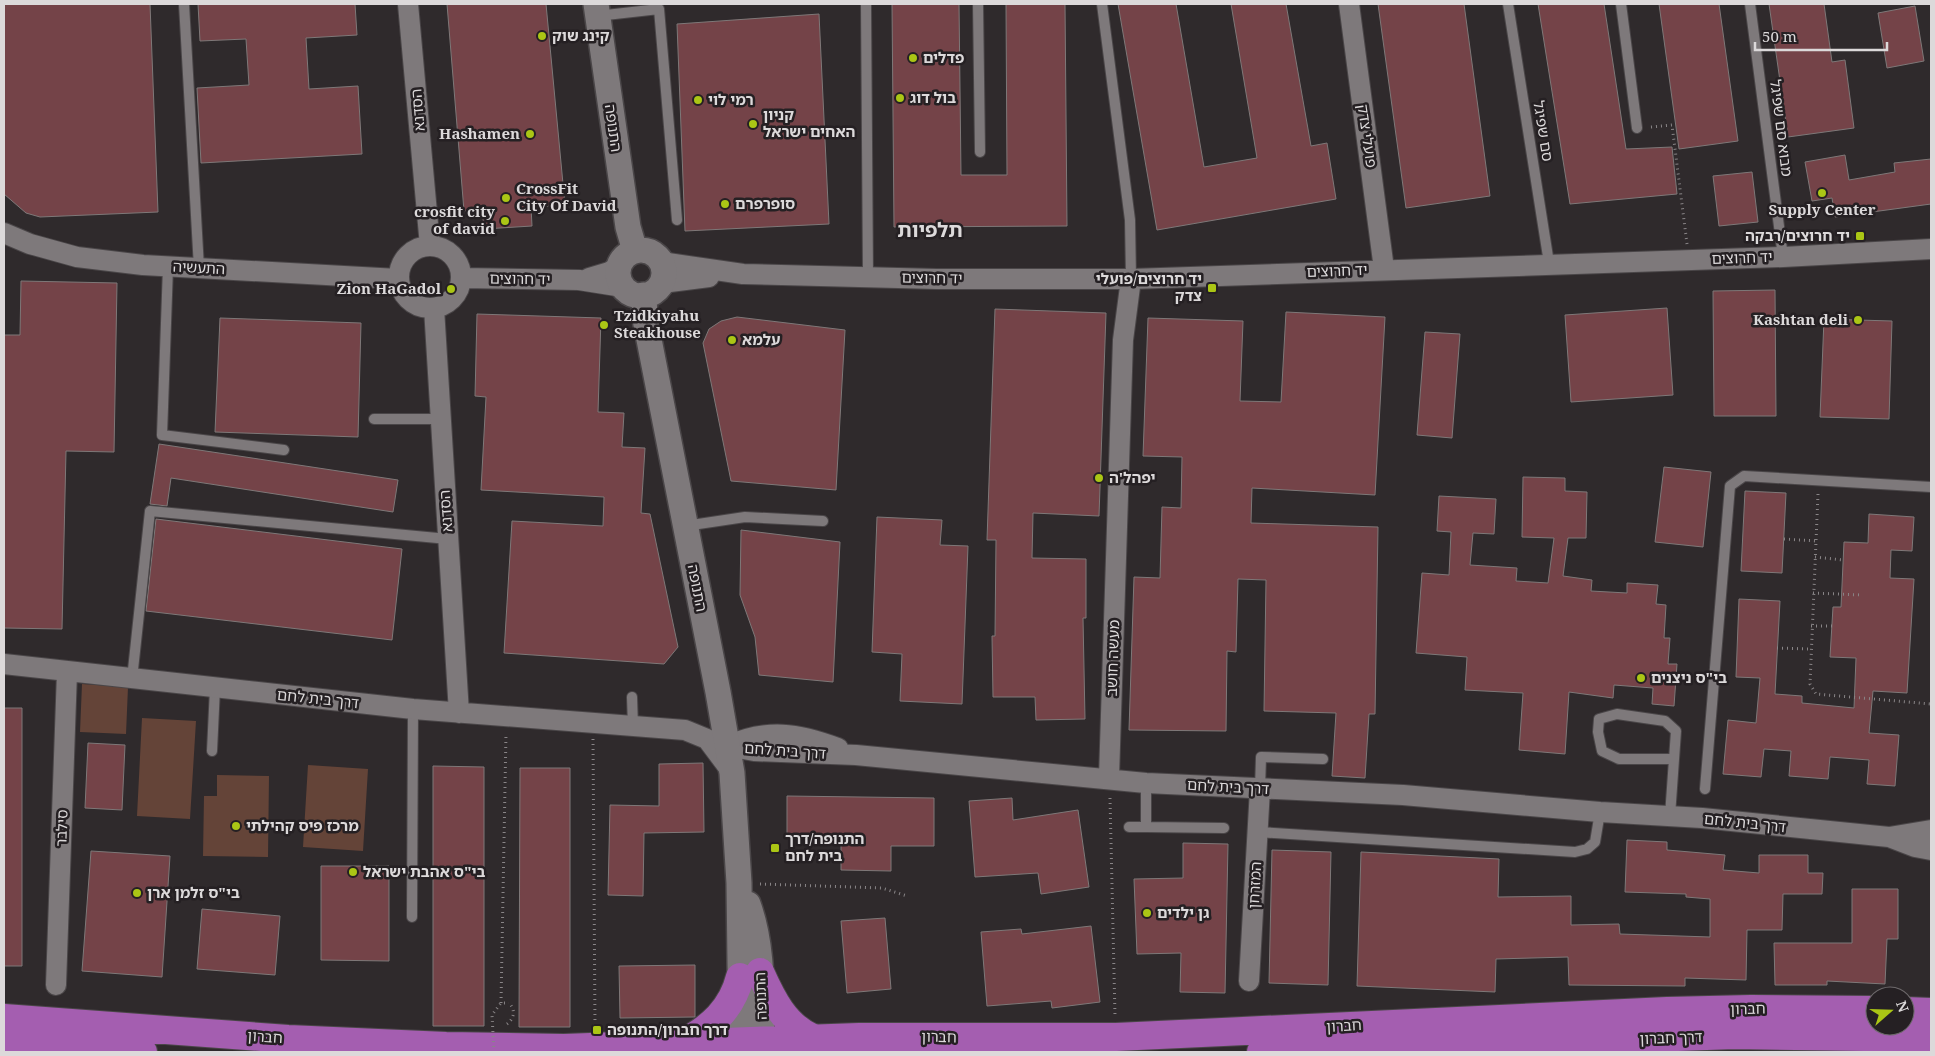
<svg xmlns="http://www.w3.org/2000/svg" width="1935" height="1056" font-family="'Noto Serif','Noto Sans Hebrew',serif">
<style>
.green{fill:#644438}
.building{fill:#744348;stroke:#7e7878}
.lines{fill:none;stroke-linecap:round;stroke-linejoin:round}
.service-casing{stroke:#4a4648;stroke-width:12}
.minor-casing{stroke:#4a4648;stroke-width:22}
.tertiary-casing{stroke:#4a4648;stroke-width:28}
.trunk-casing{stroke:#4a4648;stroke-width:30}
.path{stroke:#898587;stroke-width:3;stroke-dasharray:1 4;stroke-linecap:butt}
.service{stroke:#7e797b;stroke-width:10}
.minor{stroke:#7e797b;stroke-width:20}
.tertiary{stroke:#7e797b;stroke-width:25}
.trunk{stroke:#a45eb0;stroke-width:28}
.path-bridge{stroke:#898587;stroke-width:3;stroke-dasharray:1 4;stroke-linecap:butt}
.poi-dot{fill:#abc615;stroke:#252023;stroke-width:2}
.labels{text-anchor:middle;stroke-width:5;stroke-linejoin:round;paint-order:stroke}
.poi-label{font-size:15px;font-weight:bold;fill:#dcd9da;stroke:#252023;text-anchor:start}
.street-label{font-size:15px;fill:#dcd9da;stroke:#252023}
.district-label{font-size:20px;font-weight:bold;fill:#dcd9da;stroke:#252023}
</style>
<rect width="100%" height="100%" fill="#2f2a2c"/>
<path class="green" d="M82,684l46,3 -2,47 -46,-2z
M142,718l54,3 -6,98 -53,-3z
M308,765l60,4 -5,82 -60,-4z
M217,775l52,1 -1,81 -65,-1 1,-60h13z"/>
<path class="building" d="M4,4h146l8,208 -118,5 -14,-4 -22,-19z
M198,4h157l2,31 -51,3 3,51 49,-3 4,68 -161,9 -4,-75 52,-3 -3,-46 -46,2z
M447,4h99l19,201 -34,2 1,19 -48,3 -2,-19 -18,1z
M892,4h67l2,171h46l-1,-171h59l2,222 -173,1z
M1118,4h58l28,163 53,-9 -26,-154h55l25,142 16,-3 9,56 -179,31z
M1378,4h86l26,192 -84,12z
M1538,4h66l22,145 46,-2 5,47 -107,10z
M1659,4h60l19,137 -59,8z
M1769,4h55l8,58 13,-2 9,68 -66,9z
M1915,6l9,55 -37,7 -9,-55z
M819,14l10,210 -144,7 -8,-207z
M1845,155l4,25 46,-8 -1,-9 37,-4v45l-96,13 -3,-19 -20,3 -7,-39z
M1752,172l6,50 -39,4 -6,-50z
M21,281l96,2 -3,169 -48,-1 -4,178 -58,-1v-293h16z
M1775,290l1,126h-62l-1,-125z
M1667,308l6,87 -102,7 -6,-87z
M995,309l111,4 -7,203 -66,-3 -1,45 54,1v59h-3l2,101 -49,1 -1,-23h-42l-1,-61h3l1,-96h-9z
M1286,312l99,5 -10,178 -123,-7 -1,35 127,4 -3,187h-6l-4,64 -33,-2 4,-63 -72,-2 2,-131 -28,-1 -2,73 -9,-1 -1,80 -97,-1 5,-153 26,1 2,-71 19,1 1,-51 -39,-1 5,-138 95,3 -3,80 41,1z
M477,314l124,4 -3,94 26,1 -2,34 23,1 -4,65 9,1 28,133 -14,17 -160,-11 8,-132 91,5 1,-29 -123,-7 5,-93 -11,-1z
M737,317l108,13 -9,160 -105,-9 -28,-138 6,-14 12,-8z
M220,318l141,5 -3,114 -143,-5z
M1824,319l68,2 -3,98 -69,-2z
M1425,332l35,2 -8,104 -35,-3z
M159,444l239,36 -5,32 -222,-34 -4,28 -17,-2z
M1664,467l47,5 -8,75 -48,-5z
M1523,477l42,1v13l22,1 -1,46h-18l-5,38 29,4 -1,11 36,2v-10l31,2 -2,19 10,1 -2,33h6l-2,26h9l-3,42 -22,-2 1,-16 -39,-3 -1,13 -44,-6 -4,62 -46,-4 4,-57 -58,-3 2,-33 -51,-4 6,-80 27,2 2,-43 -14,-1 2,-35 57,3 -2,35 -21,-1 -3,32 47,3 -1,13 32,2 6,-45 -32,-1z
M1745,491l41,2 -4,80 -41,-2z
M1869,514l45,3 -2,34 -21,-1 -1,28 24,1 -7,114 -34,-2 -4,42 30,2 -4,51 -28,-2 2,-24 -39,-3 -2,22 -39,-3 2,-25 -27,-2 -3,28 -38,-3 5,-54 28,3 4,-45 -24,-1 3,-78 41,2 -5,93 27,2v7l52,5 2,-50 -26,-1 3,-50h8l3,-65 24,1z
M877,517l65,3 -2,25 28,1 -6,158 -62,-3 2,-47 -30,-2z
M156,519l246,30 -10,91 -246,-29z
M741,530l99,12 -7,140 -74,-7 -4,-38 -15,-42z
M4,708h18v258h-18z
M88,743l37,2 -3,65 -37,-2z
M703,763l1,69 -60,1 -1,63 -35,-1 2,-90 49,1v-42z
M433,766l51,1v259h-51z
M520,768h50v259h-51z
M787,796l147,2v48h-43v25l-50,-1v-32l-54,-1z
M1012,798l1,22 65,-10 11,77 -48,7 -3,-21 -63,4 -6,-76z
M1627,840l40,2v8l58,5 -2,15 36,3v-18h49v18h15l-1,21h-39l-1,36h-35l-1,50 -61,-2v8l-116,-1 -1,-28 -72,2 -1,33 -138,-6 4,-134 138,7 -1,38 73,-1v29l48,-1 1,10 90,3v-38l-24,-2v-3l-61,-2z
M1183,843l45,1 -3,149 -45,-1 1,-39 -44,1 -3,-75 49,-1z
M1272,850l59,2 -3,133 -59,-2z
M91,851l79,5 -8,121 -80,-6z
M321,866h68v95l-68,-1z
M1852,889h46v50h-11l-2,45 -58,-3v4h-52l-1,-42h78z
M202,909l78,7 -5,59 -78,-6z
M885,918l6,71 -44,4 -6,-72z
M1091,926l9,76 -48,6 -1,-7 -64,5 -6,-74 40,-3 1,5z
M695,965v52l-75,1 -1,-52z"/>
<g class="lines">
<g class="service-casing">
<path id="service" d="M184,4l15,264
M866,4l2,273
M978,4l2,148
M1102,4l28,216 1,59
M1508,4l41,259
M1621,4l16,124
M1750,4l33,253
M597,16l62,-7 18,211
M168,267l-6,168 122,15
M374,419h66
M685,526l60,-9 78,4
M132,679l18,-168 298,28
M632,697l1,30
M212,751l3,-63
M1146,783v44l78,1
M1260,789l1,-32 62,2
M1705,789l25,-303 14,-10 187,11
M1670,816l6,-85 -11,-10 -48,-7 -18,5 -1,13 4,19 17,8h55
M1129,827h17
M1258,832l317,20 12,-3 8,-7 5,-30
M412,917l1,-208"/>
</g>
<g class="minor-casing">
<path id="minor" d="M408,4l22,242
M1349,4l35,265
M4,233l26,11 47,13 66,8 255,14
M399 277a31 31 0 1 1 62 0a31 31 0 1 1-62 0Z
M661,262l82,12 194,5h194l652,-22 148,-8
M461,278l118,2 44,7
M589,278l20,-6 11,-6
M662,283l47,-6
M434,308l25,405
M4,664l409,45 272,21 22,9 21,28
M727,746l27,5 102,4 290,28 257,12 197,17 102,6 187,19 26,10 16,3
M727,746c40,-18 71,-13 111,2
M1109,777l14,-437 8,-61
M1889,837l42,-7
M1249,981l11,-192
M56,985l11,-313"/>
</g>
<g class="tertiary-casing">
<path id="tertiary" d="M596,4l32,223 7,24
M618 273a23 23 0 1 1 46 0a23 23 0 1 1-46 0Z
M644,295l1,24 73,373 14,81 7,110 2,158 5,11
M748,904c16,44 13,91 14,136l-3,12"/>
</g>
<g class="trunk-casing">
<path id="trunk" d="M760,972c12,27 25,54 53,66
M1905,1011l26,1
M4,1018l284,21 158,7 118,2 295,-11h257l551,-26 84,-2 124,1
M682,1043c29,-15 50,-34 58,-66
M4,1044l139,8
M1261,1052l473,-17 197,3"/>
</g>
<path class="path" d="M1651,127l21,-2 15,119
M1818,494l-8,190 6,10 115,10
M1784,539l32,2
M1815,557l28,3
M1813,593l49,2
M1811,626h21
M1777,648l33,1
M593,739l2,287
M1110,798l5,218
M760,884l122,4 25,8
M501,1003l5,-270
M507,1024c7,-5 9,-14 2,-21"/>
<use href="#service" class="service"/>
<use href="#minor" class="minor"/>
<use href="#tertiary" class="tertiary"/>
<use href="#trunk" class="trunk"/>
<path class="path-bridge" d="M494,1052l-2,-37 9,-12h8"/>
</g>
<g class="poi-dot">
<circle cx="542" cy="36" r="5"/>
<circle cx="913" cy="58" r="5"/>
<circle cx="900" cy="98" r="5"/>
<circle cx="698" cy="100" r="5"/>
<circle cx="753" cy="124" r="5"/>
<circle cx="530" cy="134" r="5"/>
<circle cx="1822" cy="193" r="5"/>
<circle cx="506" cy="198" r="5"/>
<circle cx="725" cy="204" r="5"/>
<circle cx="505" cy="221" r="5"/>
<rect x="1855" y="231" width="10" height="10" rx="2.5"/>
<rect x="1207" y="283" width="10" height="10" rx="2.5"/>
<circle cx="451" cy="289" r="5"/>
<circle cx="1858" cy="320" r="5"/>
<circle cx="604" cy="325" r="5"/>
<circle cx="732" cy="340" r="5"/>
<circle cx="1099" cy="478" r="5"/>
<circle cx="1641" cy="678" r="5"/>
<circle cx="236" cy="826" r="5"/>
<rect x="770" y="843" width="10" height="10" rx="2.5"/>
<circle cx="353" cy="872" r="5"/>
<circle cx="137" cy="893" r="5"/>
<circle cx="1147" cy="913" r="5"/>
<rect x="592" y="1025" width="10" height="10" rx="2.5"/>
</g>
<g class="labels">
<g class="poi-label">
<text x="552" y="41">קינג שוק</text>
<text x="923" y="63">פדלים</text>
<text x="910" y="103">בול דוג</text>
<text x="708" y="105">רמי לוי</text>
<text x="763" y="120">קניון<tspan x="763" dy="17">האחים ישראל</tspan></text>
<text x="520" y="139" text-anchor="end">Hashamen</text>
<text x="516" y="194">CrossFit<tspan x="516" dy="17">City Of David</tspan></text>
<text x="735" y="209">סופרפרם</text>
<text x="1822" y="215" text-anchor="middle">Supply Center</text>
<text x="495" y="217" text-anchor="end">crosfit city<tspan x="495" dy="17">of david</tspan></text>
<text x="1850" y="241" text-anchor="end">יד חרוצים/רבקה</text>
<text x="1202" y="284" text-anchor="end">יד חרוצים/פועלי<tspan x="1202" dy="17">צדק</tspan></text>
<text x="441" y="294" text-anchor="end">Zion HaGadol</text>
<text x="614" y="321">Tzidkiyahu<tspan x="614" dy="17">Steakhouse</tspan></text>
<text x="1848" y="325" text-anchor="end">Kashtan deli</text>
<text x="742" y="345">עלמא</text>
<text x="1109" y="483">יפהל'ה</text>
<text x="1651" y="683">בי"ס ניצנים</text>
<text x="246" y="831">מרכז פיס קהילתי</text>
<text x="785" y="844">התנופה/דרך<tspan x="785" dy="17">בית לחם</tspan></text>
<text x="363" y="877">בי"ס אהבת ישראל</text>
<text x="147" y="898">בי"ס זלמן ארן</text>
<text x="1157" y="918">גן ילדים</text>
<text x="607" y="1035">דרך חברון/התנופה</text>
</g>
<g class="street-label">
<text transform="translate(418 110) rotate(-95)" y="5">הסדנא</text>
<text transform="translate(613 128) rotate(82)" y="5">התנופה</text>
<text transform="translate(1781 128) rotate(83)" y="5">מבוא סם שפיגל</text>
<text transform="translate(1543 131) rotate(81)" y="5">סם שפיגל</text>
<text transform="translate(1367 136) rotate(82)" y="5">פועלי צדק</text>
<text transform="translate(1742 258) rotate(-2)" y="5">יד חרוצים</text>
<text transform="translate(199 268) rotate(3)" y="5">התעשיה</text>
<text transform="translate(1337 271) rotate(-2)" y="5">יד חרוצים</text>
<text transform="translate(932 278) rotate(1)" y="5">יד חרוצים</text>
<text transform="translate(520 279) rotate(1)" y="5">יד חרוצים</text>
<text transform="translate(446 511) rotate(-94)" y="5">הסדנא</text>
<text transform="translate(697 588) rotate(79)" y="5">התנופה</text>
<text transform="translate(1113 658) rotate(-88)" y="5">מעשה חושב</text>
<text transform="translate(318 699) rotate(6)" y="5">דרך בית לחם</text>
<text transform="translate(785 751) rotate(4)" y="5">דרך בית לחם</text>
<text transform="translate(1228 787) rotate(3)" y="5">דרך בית לחם</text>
<text transform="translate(1745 823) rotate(6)" y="5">דרך בית לחם</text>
<text transform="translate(62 828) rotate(-88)" y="5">סילבר</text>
<text transform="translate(1255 885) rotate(-87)" y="5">המזרחן</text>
<text transform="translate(761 996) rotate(-92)" y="5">התנופה</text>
<text transform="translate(1748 1009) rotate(-1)" y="5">חברון</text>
<text transform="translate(1344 1026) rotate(-3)" y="5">חברון</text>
<text transform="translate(265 1037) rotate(4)" y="5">חברון</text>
<text transform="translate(939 1037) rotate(1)" y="5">חברון</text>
<text transform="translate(1671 1038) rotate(-2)" y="5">דרך חברון</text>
</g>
<g class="district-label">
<text x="930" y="237">תלפיות</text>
</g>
</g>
<rect width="1935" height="1056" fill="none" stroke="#dcd9da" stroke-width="10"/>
<g transform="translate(1890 1011) rotate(70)"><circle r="24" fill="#252023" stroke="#6e6a6c"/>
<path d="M0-4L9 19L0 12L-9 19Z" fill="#abc615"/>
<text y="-8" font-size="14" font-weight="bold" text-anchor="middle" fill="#dcd9da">N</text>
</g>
<path d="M1755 42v8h132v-8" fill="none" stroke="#dcd9da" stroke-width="2.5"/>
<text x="1762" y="42" font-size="15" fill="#dcd9da" stroke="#252023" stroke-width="4" paint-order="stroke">50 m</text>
</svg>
